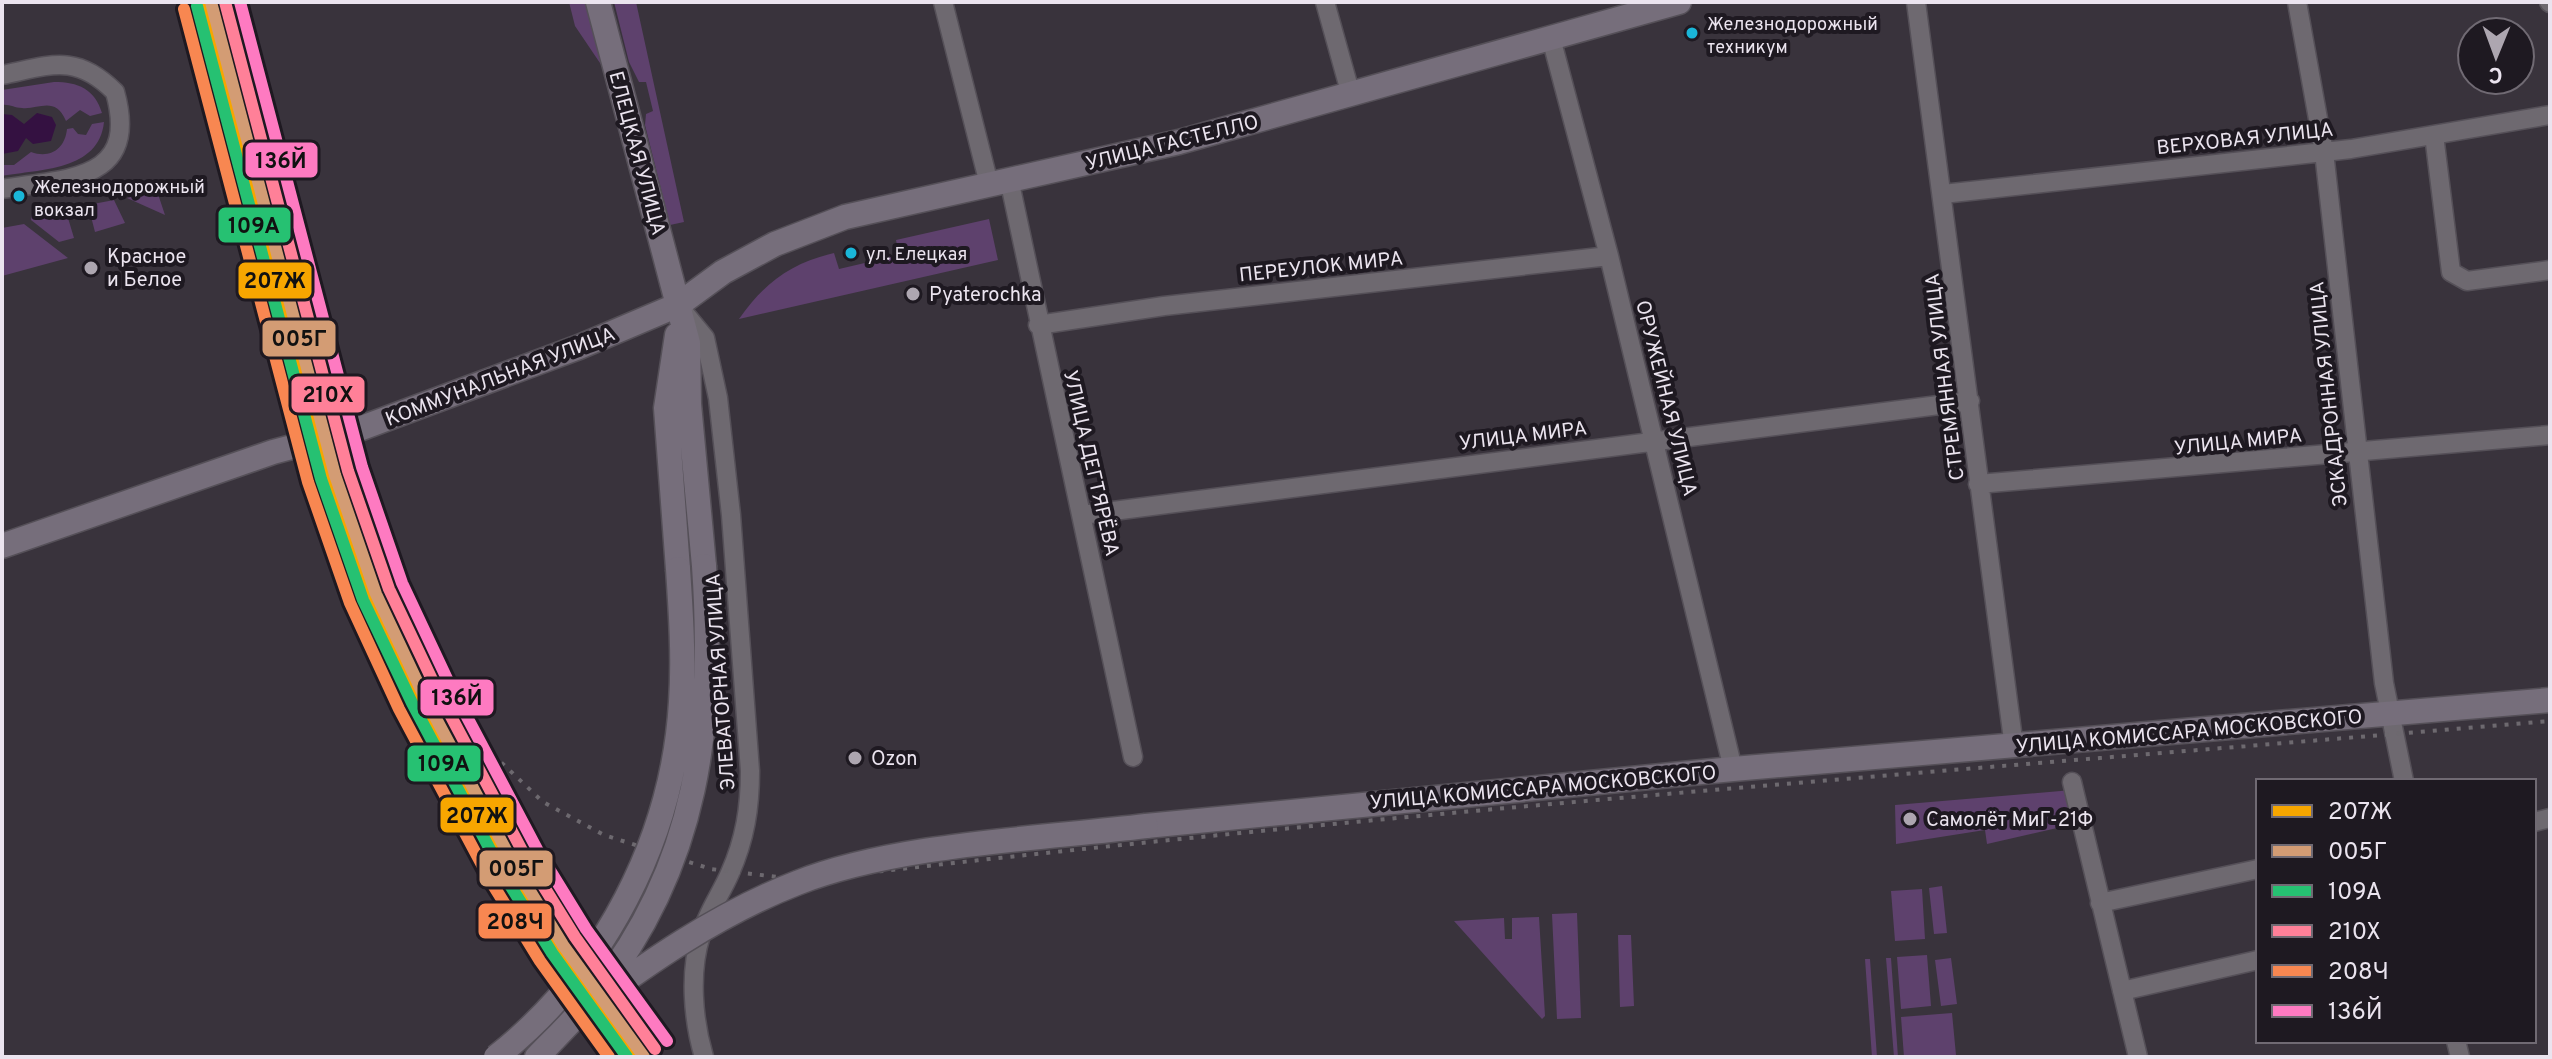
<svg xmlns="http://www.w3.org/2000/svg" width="2552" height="1059" font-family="Overpass,sans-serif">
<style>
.green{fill:#5e416d}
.water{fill:#341141}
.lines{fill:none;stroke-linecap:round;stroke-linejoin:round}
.minor-casing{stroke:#555058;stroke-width:21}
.major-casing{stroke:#555058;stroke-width:27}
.minor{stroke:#6e6970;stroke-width:18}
.major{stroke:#766e7b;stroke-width:24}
.rail{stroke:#6d696f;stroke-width:4;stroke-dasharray:4 8;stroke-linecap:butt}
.major-bridge-casing{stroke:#555058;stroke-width:27;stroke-linecap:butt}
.major-bridge{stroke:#766e7b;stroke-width:24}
.rail-1-casing{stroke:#1e1921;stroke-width:18}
.rail-2-casing{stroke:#1e1921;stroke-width:18}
.rail-3-casing{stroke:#1e1921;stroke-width:18}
.rail-4-casing{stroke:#1e1921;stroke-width:18}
.rail-5-casing{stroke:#1e1921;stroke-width:18}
.rail-6-casing{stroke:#1e1921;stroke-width:18}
.rail-1{stroke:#f7a600;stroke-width:12}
.rail-2{stroke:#d39c74;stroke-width:12}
.rail-3{stroke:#26c172;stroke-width:12}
.rail-4{stroke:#ff8098;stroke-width:12}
.rail-5{stroke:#f88751;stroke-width:12}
.rail-6{stroke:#fe7ac1;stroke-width:12}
.bus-dot{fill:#1ab6d8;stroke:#1e1921;stroke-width:3}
.poi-dot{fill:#ada6b0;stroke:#1e1921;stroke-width:3}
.labels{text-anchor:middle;stroke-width:8;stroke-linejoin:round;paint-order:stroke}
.bus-label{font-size:18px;fill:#ebe4ef;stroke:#1e1921;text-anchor:start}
.street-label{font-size:20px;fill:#ebe4ef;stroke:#1e1921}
.poi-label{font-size:20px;fill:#ebe4ef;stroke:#1e1921;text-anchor:start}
.line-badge{stroke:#1e1921;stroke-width:3}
.pale-badge-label{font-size:22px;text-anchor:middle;font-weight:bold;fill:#111}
</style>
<rect width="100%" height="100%" fill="#39333c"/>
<path class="green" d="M569,2h20l16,61 -3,3 -27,-40z
M614,2h22l48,220 -14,3 -25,-100 1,-11 7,-3 -7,-29h-7l-10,-20z
M54,82c24,0 41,7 48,31l-12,3 -10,-6 -14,11c-11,-26 -28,-11 -44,-13 -8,0 -12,-4 -20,-3v-15z
M104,122c-5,49 -64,47 -102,54v-11h12l17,-13c19,7 34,-3 36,-23l6,-1 5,6 8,1 6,-11z
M157,191l8,24 -38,-17z
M114,200l11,23 -30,9 -7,-27z
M65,208l9,30 -15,4 -28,-22 1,-6z
M989,219l9,41 -259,59c25,-36 52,-56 95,-66l5,16 60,-14 -3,-15z
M24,224l44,34 -66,18v-48z
M2072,790l7,33 -92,21 -2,-14 -89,14 -1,-39z
M1942,886l5,47 -13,1 -5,-46z
M1922,889l3,50 -30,2 -4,-50z
M1577,913l4,105 -24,1 -5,-105z
M1539,917l6,99 -3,3 -88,-98 50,-3 1,21h7v-21z
M1618,935h13l3,71 -14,1z
M1927,955l4,51 -30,3 -4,-52z
M1886,958h5l7,99h-4z
M1951,958l6,46 -16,2 -6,-46z
M1865,959h5l7,98h-5z
M1952,1013l4,42 -52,2 -3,-40z"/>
<path class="water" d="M37,113l15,4 4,8 -5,16 -18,3 -7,-6 -8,13 -16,3v-40l10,1 12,9z"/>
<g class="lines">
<g class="minor-casing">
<path id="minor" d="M943,2l46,182
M1325,2l26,93
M1916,2l98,745
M2297,2l27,150 60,531 20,98
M2549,2l1,1
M1551,38l58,218 124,513
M2,75c49,-10 74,-22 113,17 25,90 -48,86 -113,97
M2434,135l17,137 16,9 83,-11
M1009,179l124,578
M1943,194l408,-45 199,-34
M682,310l23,28 13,60 13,117 19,256c0,37 -5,68 -20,102 -9,21 -23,40 -29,62 -12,37 -8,85 3,122
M1038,325l126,-19 445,-50
M1978,484l572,-49
M1082,515l888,-114
M2072,782l66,275
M2534,822l16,-4
M2100,903l158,-34
M2122,991l136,-31
M2456,1041l4,16"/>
</g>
<g class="major-casing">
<path id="major" d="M598,2l90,341 1,61 15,162
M677,335l-11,73 12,161
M2,546l271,-94 86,-23 220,-82 99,-42 45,-33 52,-28 70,-27 334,-75 500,-140
M1146,826l587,-57 817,-69
M537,1057l40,-42"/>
</g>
<use href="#minor" class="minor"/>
<use href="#major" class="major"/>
<path class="rail" d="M326,401l20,72
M352,494l58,153 30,49 26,33 77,73 61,33 107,34 83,10 54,-4c566,-66 1134,-106 1702,-154
M415,698c50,128 116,252 203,359"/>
<g class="major-bridge-casing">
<path id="major-bridge" d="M597,992c101,-126 118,-270 107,-426
M577,1015c69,-51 140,-101 220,-132 99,-39 242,-44 349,-57
M496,1057c108,-85 177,-218 185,-355 3,-44 0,-89 -3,-133"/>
</g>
<use href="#major-bridge" class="major-bridge"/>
<g class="rail-1-casing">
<path id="rail-1" d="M205,2l120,476 44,123 135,267 52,83 75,106"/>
</g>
<g class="rail-2-casing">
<path id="rail-2" d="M211,2l124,473 41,119 48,102 90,169 49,80 81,112"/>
</g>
<g class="rail-3-casing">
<path id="rail-3" d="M197,6l124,473 42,121 49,103 90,169 50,81 75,104"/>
</g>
<g class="rail-4-casing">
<path id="rail-4" d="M225,2l123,469 41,118 48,101 89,168 49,79 80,112"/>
</g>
<g class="rail-5-casing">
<path id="rail-5" d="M184,9l124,473 42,121 49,106 91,171 50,81 69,96"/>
</g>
<g class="rail-6-casing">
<path id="rail-6" d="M240,2l122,465 40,116 47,100 89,168 48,78 81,112"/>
</g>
<use href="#rail-1" class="rail-1"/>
<use href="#rail-2" class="rail-2"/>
<use href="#rail-3" class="rail-3"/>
<use href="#rail-4" class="rail-4"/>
<use href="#rail-5" class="rail-5"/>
<use href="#rail-6" class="rail-6"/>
</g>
<g class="bus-dot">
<circle cx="1692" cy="33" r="7"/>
<circle cx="19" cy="196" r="7"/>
<circle cx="851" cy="253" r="7"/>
</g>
<g class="poi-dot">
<circle cx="91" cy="268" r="8"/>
<circle cx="913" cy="294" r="8"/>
<circle cx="855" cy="758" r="8"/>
<circle cx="1910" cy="819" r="8"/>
</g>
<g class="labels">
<g class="bus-label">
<text x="1707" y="30">Железнодорожный<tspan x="1707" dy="23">техникум</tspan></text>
<text x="34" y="193">Железнодорожный<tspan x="34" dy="23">вокзал</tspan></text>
<text x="866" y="260">ул. Елецкая</text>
</g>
<g class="street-label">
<text transform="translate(2245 138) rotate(-6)" y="7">ВЕРХОВАЯ УЛИЦА</text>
<text transform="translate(1172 142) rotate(-14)" y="7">УЛИЦА ГАСТЕЛЛО</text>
<text transform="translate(638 153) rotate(75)" y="7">ЕЛЕЦКАЯ УЛИЦА</text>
<text transform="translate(1321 266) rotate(-6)" y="7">ПЕРЕУЛОК МИРА</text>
<text transform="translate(500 376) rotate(-21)" y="7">КОММУНАЛЬНАЯ УЛИЦА</text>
<text transform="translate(1944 377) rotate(-97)" y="7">СТРЕМЯННАЯ УЛИЦА</text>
<text transform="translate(2328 394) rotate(-96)" y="7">ЭСКАДРОННАЯ УЛИЦА</text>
<text transform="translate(1667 398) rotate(76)" y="7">ОРУЖЕЙНАЯ УЛИЦА</text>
<text transform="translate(1523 435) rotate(-7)" y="7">УЛИЦА МИРА</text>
<text transform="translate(2238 441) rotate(-6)" y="7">УЛИЦА МИРА</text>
<text transform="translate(1092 463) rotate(77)" y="7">УЛИЦА ДЕГТЯРЁВА</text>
<text transform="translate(720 682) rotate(-94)" y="7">ЭЛЕВАТОРНАЯ УЛИЦА</text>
<text transform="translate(2189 731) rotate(-5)" y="7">УЛИЦА КОМИССАРА МОСКОВСКОГО</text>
<text transform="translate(1543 787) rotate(-5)" y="7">УЛИЦА КОМИССАРА МОСКОВСКОГО</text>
</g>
<g class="poi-label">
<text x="107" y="263">Красное<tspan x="107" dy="23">и Белое</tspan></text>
<text x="929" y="301">Pyaterochka</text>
<text x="871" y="765">Ozon</text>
<text x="1926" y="826">Самолёт МиГ-21Ф</text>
</g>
</g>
<g class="line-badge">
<rect x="244" y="141" width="75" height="38" rx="8" fill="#fe7ac1"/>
<rect x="217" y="206" width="75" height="38" rx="8" fill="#26c172"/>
<rect x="237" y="261" width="76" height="39" rx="8" fill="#f7a600"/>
<rect x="261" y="319" width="76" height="39" rx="8" fill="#d39c74"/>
<rect x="290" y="375" width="76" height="39" rx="8" fill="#ff8098"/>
<rect x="419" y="678" width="76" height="39" rx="8" fill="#fe7ac1"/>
<rect x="406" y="744" width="76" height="39" rx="8" fill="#26c172"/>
<rect x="439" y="796" width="76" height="38" rx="8" fill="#f7a600"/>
<rect x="478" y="849" width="76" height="39" rx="8" fill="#d39c74"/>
<rect x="477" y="902" width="76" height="38" rx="8" fill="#f88751"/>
</g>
<g class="pale-badge-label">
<text x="281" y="168">136Й</text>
<text x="254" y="233">109А</text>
<text x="275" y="288">207Ж</text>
<text x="299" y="346">005Г</text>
<text x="328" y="402">210Х</text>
<text x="457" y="705">136Й</text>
<text x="444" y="771">109А</text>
<text x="477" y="823">207Ж</text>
<text x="516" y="876">005Г</text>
<text x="515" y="929">208Ч</text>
</g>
<rect width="2552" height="1059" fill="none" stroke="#ebe4ef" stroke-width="8"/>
<rect x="2256" y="779" width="280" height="264" fill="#1e1921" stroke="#706a73" stroke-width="2"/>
<rect x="2272" y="805" width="40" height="12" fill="#f7a600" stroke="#706a73" stroke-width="2"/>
<text x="2328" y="819" font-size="24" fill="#ebe4ef">207Ж</text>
<rect x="2272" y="845" width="40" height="12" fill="#d39c74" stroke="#706a73" stroke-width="2"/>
<text x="2328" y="859" font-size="24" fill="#ebe4ef">005Г</text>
<rect x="2272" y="885" width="40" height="12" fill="#26c172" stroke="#706a73" stroke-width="2"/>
<text x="2328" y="899" font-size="24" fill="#ebe4ef">109А</text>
<rect x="2272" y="925" width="40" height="12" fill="#ff8098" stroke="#706a73" stroke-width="2"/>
<text x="2328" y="939" font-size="24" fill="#ebe4ef">210Х</text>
<rect x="2272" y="965" width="40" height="12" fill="#f88751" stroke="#706a73" stroke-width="2"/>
<text x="2328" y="979" font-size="24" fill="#ebe4ef">208Ч</text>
<rect x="2272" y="1005" width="40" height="12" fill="#fe7ac1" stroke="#706a73" stroke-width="2"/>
<text x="2328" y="1019" font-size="24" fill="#ebe4ef">136Й</text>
<g transform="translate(2496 56) rotate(181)"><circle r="38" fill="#1e1921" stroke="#706a73" stroke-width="2"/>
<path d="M0-6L14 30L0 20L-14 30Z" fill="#ada6b0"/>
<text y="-12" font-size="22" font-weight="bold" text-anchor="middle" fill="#ebe4ef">С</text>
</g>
</svg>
